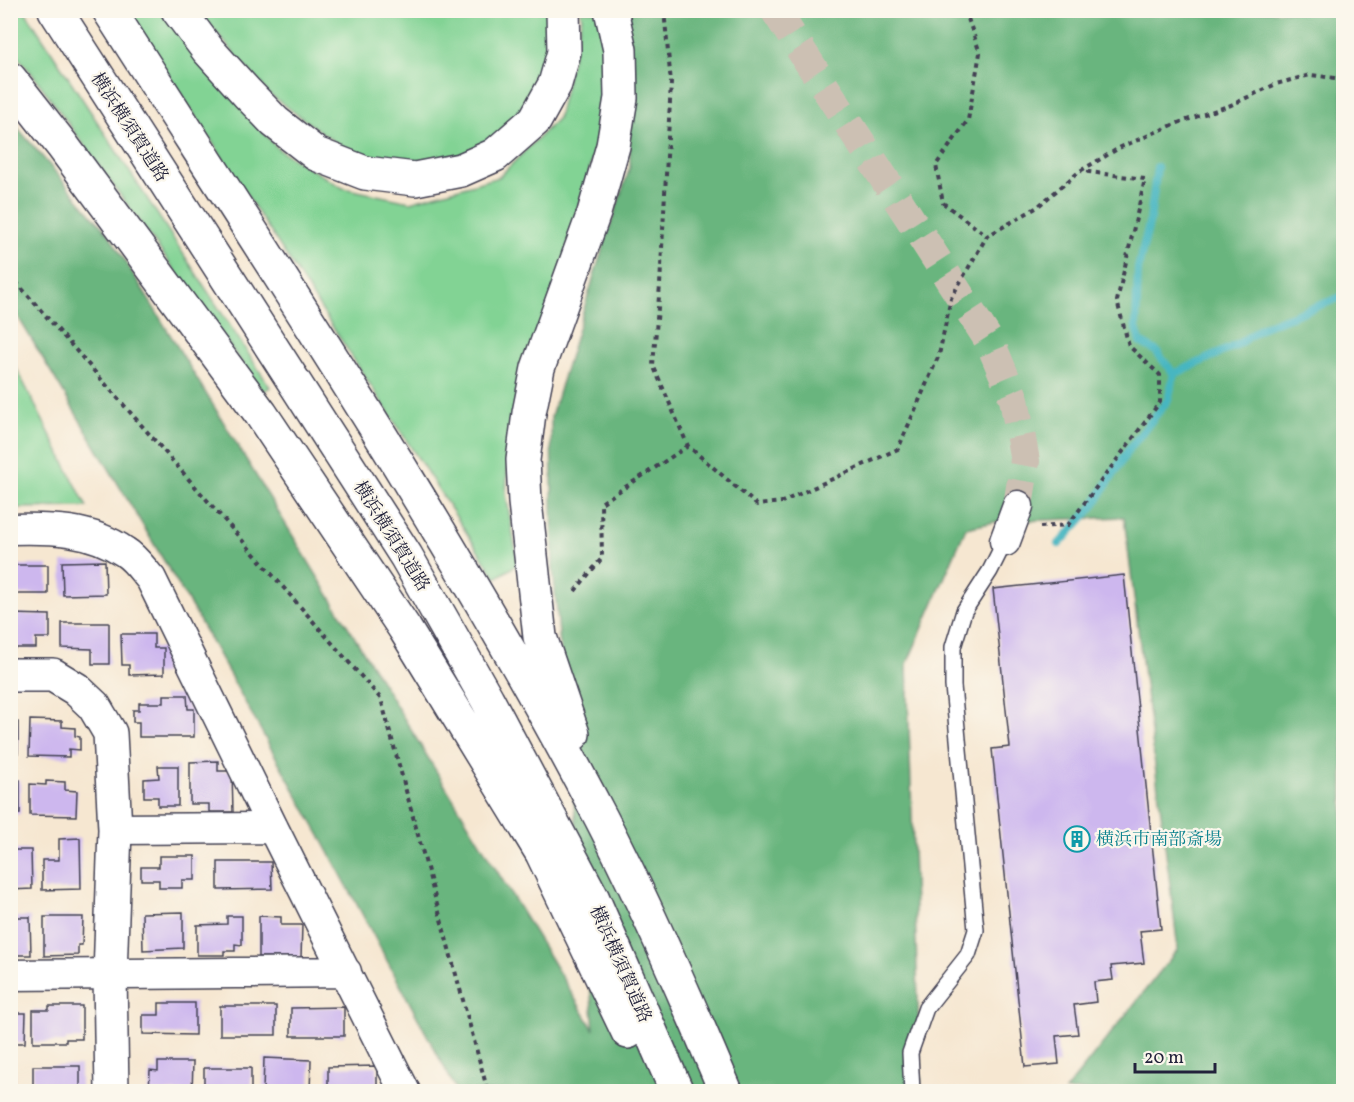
<svg xmlns="http://www.w3.org/2000/svg" width="1354" height="1102" font-family="Vollkorn,'Noto Serif JP',serif">
<style>
.green{fill:#82d394;stroke:#527a68;stroke-width:1.5}
.forest{fill:#69b57e;stroke:#466c5c;stroke-width:1.5}
.lines{fill:none;stroke-linecap:round;stroke-linejoin:round}
.stream{stroke:#47b6c1;stroke-width:8}
.building{fill:#cdb7ee}
.minor-tunnel{stroke:#ccc0b3;stroke-width:30;stroke-dasharray:30 15;stroke-linecap:butt}
.service-casing{stroke:#424052;stroke-width:18}
.minor-casing{stroke:#424052;stroke-width:33}
.tertiary-casing{stroke:#424052;stroke-width:36}
.motorway-casing{stroke:#424052;stroke-width:36}
.path{stroke:#424052;stroke-width:4;stroke-dasharray:4.5 4.5;stroke-linecap:butt}
.service{stroke:#fff;stroke-width:15}
.minor{stroke:#fff;stroke-width:30}
.tertiary{stroke:#fff;stroke-width:33}
.motorway{stroke:#fff;stroke-width:33}
.labels{text-anchor:middle;stroke-width:4.5;stroke-linejoin:round;paint-order:stroke}
.street-label{font-size:18px;fill:#22223b;stroke:#fbf7ec}
.culture-label{font-size:18px;fill:#0d838f;stroke:#fbf7ec;text-anchor:start}
</style>
<rect width="100%" height="100%" fill="#fbf7ec"/>
<filter id="ink" filterUnits="userSpaceOnUse"><feTurbulence type="fractalNoise" baseFrequency=".0167" numOctaves="2"/><feDisplacementMap in="SourceGraphic" scale="12" xChannelSelector="R" yChannelSelector="G"/><feConvolveMatrix kernelMatrix="1 2 1 2 8 2 1 2 1" color-interpolation-filters="sRGB"/></filter>
<filter id="wash" filterUnits="userSpaceOnUse"><feTurbulence type="fractalNoise" baseFrequency=".008" numOctaves="4" result="noise"/><feDisplacementMap in="SourceGraphic" scale="24" xChannelSelector="R" yChannelSelector="G"/><feGaussianBlur stdDeviation="1.35" result="paint"/><feColorMatrix in="noise" values="0 0 0 0 0 0 0 0 0 0 0 0 0 0 0 0 0 1.4 0 .05"/><feComposite in="paint" operator="in"/></filter>
<g filter="url(#wash)">
<rect width="100%" height="100%" fill="#f6e7d1"/>
<path class="green" d="M10,11h15l245,376 -7,5 -229,-316 -23,-27z
M127,11h34l37,48 81,91 64,38 67,14 89,-25 59,-59 24,-101 -2,-6h20l8,42 -5,64 -16,63 -78,264 -3,50 12,70 -22,14z
M198,11h352l1,42 -8,41 -62,60 -66,11 -37,-1 -43,-22 -67,-49z
M11,358l76,149 -76,1z"/>
<path class="forest" d="M627,11h716v1080h-278l113,-142 -54,-432 -129,5 -29,6 -59,136 14,427h-464l-133,-248 -130,-232 -183,-306v-185l99,116 484,794 -41,-463 -2,-150 47,-154 32,-96z"/>
<g class="lines">
<path class="stream" d="M1157,167l-7,53 -12,48 -2,59 4,15 16,9 18,23
M1059,544l33,-36 37,-59 39,-49 6,-26 61,-28 28,-19 81,-31"/>
</g>
<g id="blocks">
<path class="building" d="M105,561l1,33 -43,1 -1,-33z
M10,565h38v29h-38z
M1124,575l37,354 -21,2 4,32 -33,3 2,14 -19,2 2,20 -22,3 4,29 -22,2 3,28 -34,3 -33,-318 18,-2 -17,-158z
M10,614l40,1v23h-14v10h-26z
M62,623h47v41h-17v-15l-30,-1z
M121,634h33v14h10v26l-35,1v-10h-7z
M164,695h23l1,14h6v28h-55v-15h-6v-12h6v-7h25z
M30,720l32,1v6l13,1v8l5,1v13l-11,-1v8l-40,-1z
M18,722v31h-8v-30z
M218,761v10h14l1,41h-24v-8h-19v-42z
M158,766h20v40h-20v-9h-14v-18l15,-1z
M10,780h10v34l-10,1z
M46,781l19,1v8l12,1 -1,25 -46,-1v-31l16,1z
M80,838l1,51 -39,1v-30h17v-21z
M10,850h21l1,39 -22,1z
M159,856h36v24h-13v8h-23v-8h-18v-13h18z
M218,862h53l1,27 -54,1z
M183,912v36l-40,2 -1,-37z
M227,916h15v29l-7,-1v7h-11v4h-27v-30l30,-1z
M259,916l22,1v8h21l-1,32h-42z
M10,917h20l1,38h-21z
M44,917h39l-1,28h-4v10l-34,1z
M159,1003h36v32l-52,-1v-19h16z
M49,1006h33v33h-16v3h-33v-32h16z
M220,1006h56v29h-56z
M344,1007v29h-53v-28z
M10,1013h16l-1,30h-15z
M264,1058l47,2 -1,32h-47z
M158,1062h35l-1,30h-43l1,-22 8,1z
M33,1066h47v26h-47z
M377,1066v26h-49v-25z
M204,1068h47v24h-47z
M10,1071h5v21h-5z"/>
</g>
</g>
<g filter="url(#ink)">
<use href="#blocks" fill-opacity="0" stroke="#424052" stroke-width="1.5"/>
<g class="lines">
<path class="minor-tunnel" d="M775,10l215,332 24,57 11,62 -7,45"/>
<g class="service-casing">
<path id="service" d="M912,1092l-2,-39 16,-45 42,-53 8,-25 -23,-244v-39l11,-36 26,-40 15,-30"/>
</g>
<g class="minor-casing">
<path id="minor" d="M10,529c41,-1 80,-1 115,23 10,6 18,18 26,27l122,249 132,264
M1005,541l13,-35
M115,829l158,-1
M10,975l336,-3"/>
</g>
<g class="tertiary-casing">
<path id="tertiary" d="M10,675h43l23,14 18,17 16,27 5,96 -5,147 2,116"/>
</g>
<g class="motorway-casing">
<path id="motorway" d="M55,10l351,546 81,143 106,200 84,193
M109,10c170,266 346,528 492,808 46,89 86,181 125,274
M178,10l30,40 39,43 28,29 41,32 49,19 50,6 46,-9 34,-15 40,-35 20,-36 9,-32 -1,-42
M10,79l52,66 199,269 144,215 137,224 86,179
M573,734l-33,-97 -15,-135 -2,-42 6,-47 9,-45 56,-155 19,-67 8,-48 -1,-48 -9,-40"/>
</g>
<path class="path" d="M664,10l7,73 -11,202 -7,80 35,81 69,59 25,-3 116,-53 41,-94 12,-57 36,-62 49,-28 44,-37 41,-24 54,-23 56,-19 45,-21 34,-9 34,4
M965,10l15,43 -12,67 -32,45 7,38 44,33
M10,275l371,424 107,393
M1040,527l28,-2 92,-123v-27l-31,-29 -12,-45 28,-122 -64,-8
M575,591l27,-33 -1,-55 87,-57"/>
<use href="#service" class="service"/>
<use href="#minor" class="minor"/>
<use href="#tertiary" class="tertiary"/>
<use href="#motorway" class="motorway"/>
</g>
</g>
<defs>
<g id="building-ring" transform="scale(1.35)"><circle r="9.5" fill="#fbf7ec" stroke="#0f9aa8" stroke-width="1.5"/><path d="M-4-6H4V6H1V3H-1V6H-4ZM-2.5-4.3h1.7v1.8h-1.7ZM.8-4.3h1.7v1.8H.8ZM-2.5-1h1.7V.8h-1.7ZM.8-1h1.7V.8H.8Z" fill="#0f9aa8"/></g>
</defs>
<g fill-rule="evenodd">
<use href="#building-ring" x="1077" y="839"/>
</g>
<g class="labels">
<g class="street-label">
<text transform="translate(130 127) rotate(57)" y="6">横浜横須賀道路</text>
<text transform="translate(392 536) rotate(58)" y="6">横浜横須賀道路</text>
<text transform="translate(621 964) rotate(66)" y="6">横浜横須賀道路</text>
</g>
<g class="culture-label">
<text x="1096" y="845">横浜市南部斎場</text>
</g>
</g>
<rect width="1354" height="1102" fill="none" stroke="#fbf7ec" stroke-width="36"/>
<path d="M1135 1063v9h80v-9" fill="none" stroke="#22223b" stroke-width="3"/>
<text x="1144" y="1063" font-size="18" fill="#22223b" stroke="#fbf7ec" stroke-width="4.5" paint-order="stroke">20 m</text>
</svg>
